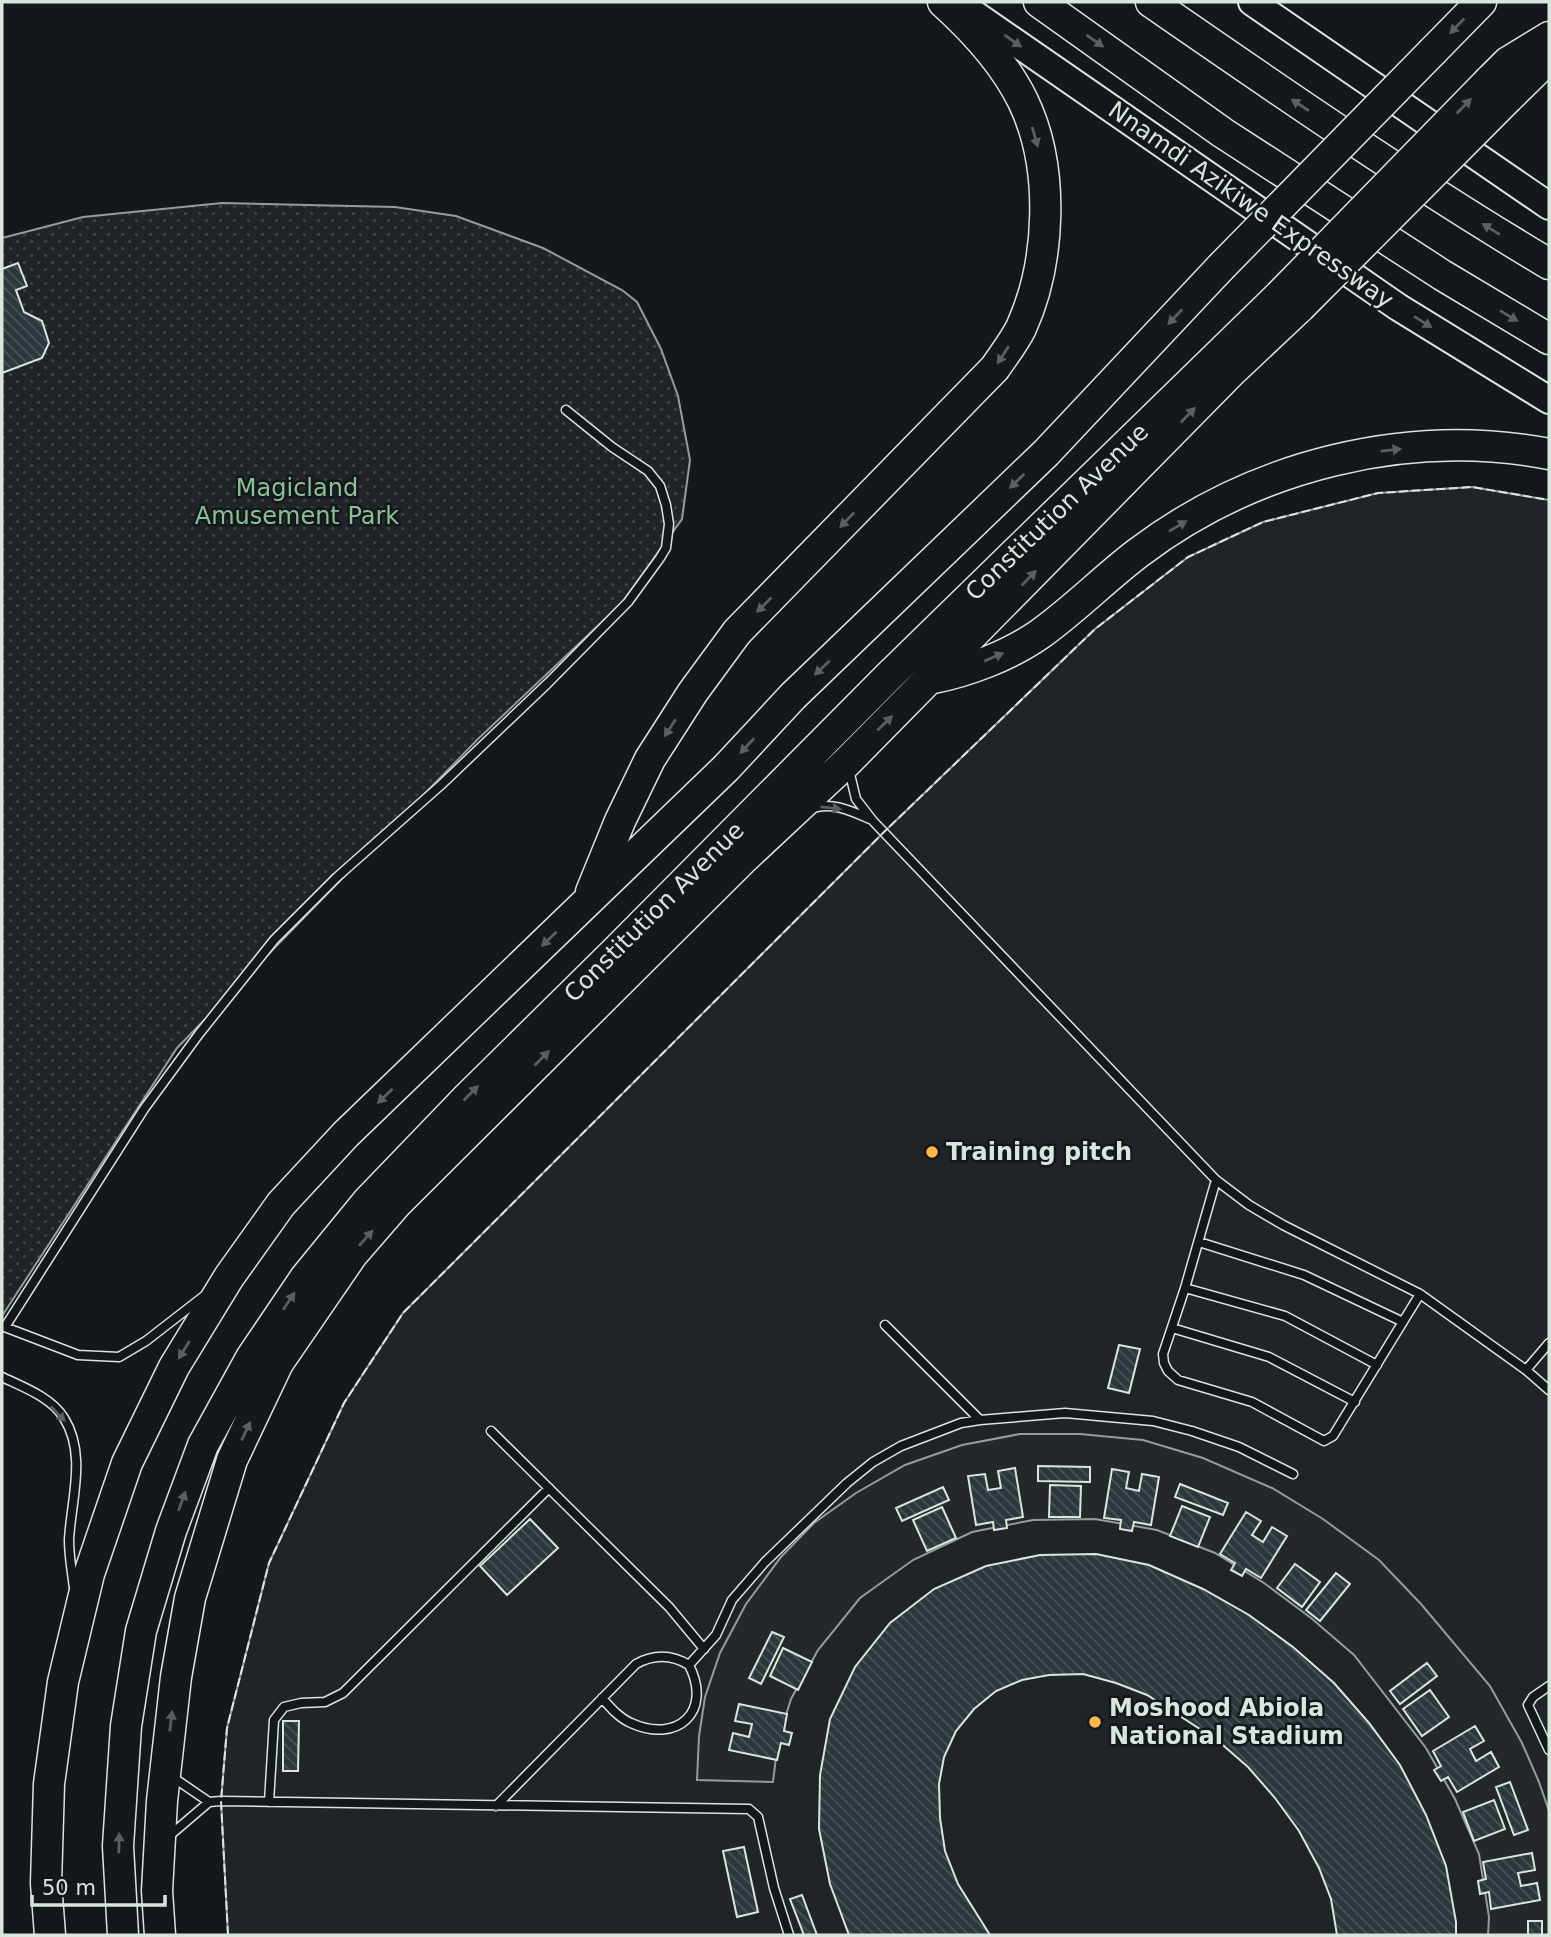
<svg xmlns="http://www.w3.org/2000/svg" width="1551" height="1937" font-family="'DejaVu Sans',sans-serif">
<style>
.grass{fill:#202428;stroke:#939e99;stroke-width:2}
.park{fill:url(#park-dots);stroke:#939e99;stroke-width:2}
.parking{fill:#24282b;stroke:#939e99;stroke-width:2}
.building{fill:url(#building-back-hatch);stroke:#d8e6dc;stroke-width:2}
.lines{fill:none;stroke-linecap:round;stroke-linejoin:round}
.service-casing{stroke:#d8e6dc;stroke-width:11}
.trunk-casing{stroke:#d8e6dc;stroke-width:30}
.motorway-casing{stroke:#d8e6dc;stroke-width:33}
.service{stroke:#14181c;stroke-width:8}
.trunk{stroke:#14181c;stroke-width:26}
.motorway{stroke:#14181c;stroke-width:30}
.motorway-bridge-casing{stroke:#d8e6dc;stroke-width:33;stroke-linecap:butt}
.motorway-bridge{stroke:#14181c;stroke-width:30}
.fence{stroke:#d8e6dc;stroke-width:2;stroke-dasharray:9 3.5;stroke-linecap:butt}
.oneway{fill:#59605f}
.poi-dot{fill:#ffb74d;stroke:#14181c;stroke-width:2.5}
.labels{text-anchor:middle;stroke-width:5;stroke-linejoin:round;paint-order:stroke}
.street-label{font-size:24px;fill:#d8e6dc;stroke:#14181c}
.park-label{font-size:24px;fill:#8ac095;stroke:#14181c}
.poi-label{font-size:24px;font-weight:bold;fill:#d8e6dc;stroke:#14181c;text-anchor:start}
</style>
<defs>
<pattern id="park-dots" width="8" height="8" patternUnits="userSpaceOnUse" patternTransform="scale(1.75)"><rect width="8" height="8" fill="#202428"/><path d="M2 2h.1M6 6h.1" fill="none" stroke="#404447" stroke-width="1.8" stroke-linecap="round"/></pattern>
<pattern id="building-back-hatch" width="6" height="6" patternUnits="userSpaceOnUse" patternTransform="scale(1.75)"><rect width="6" height="6" fill="#2c363c"/><path d="M-1 5l2 2M0 0l6 6M5-1l2 2" fill="none" stroke="#4a5358"/></pattern>
</defs>
<rect width="100%" height="100%" fill="#14181c"/>
<path class="grass" d="M1472,487l77,13v1435h-1321l-7,-134 6,-73 42,-165 75,-160 59,-90 481,-481 211,-203 93,-72 75,-35 115,-29z"/>
<path class="park" d="M222,203l173,4 61,9 87,32 79,42 15,12 24,47 17,47 12,64 -8,59 -61,85 -143,135 -301,309 -175,268v-1078l81,-21z"/>
<path class="parking" d="M1020,1434h60l63,6 60,18 69,30 51,31 56,41 42,44 69,82 32,57 17,39 10,29v124h-61l1,-18 -10,-63 -24,-55 -29,-51 -72,-93 -43,-37 -47,-35 -49,-30 -58,-23 -62,-11 -62,1 -61,12 -59,28 -53,38 -42,52 -27,49 -13,42 -5,41 -76,-2 2,-44 6,-39 15,-44 26,-49 35,-47 33,-34 42,-30 49,-28 57,-20z"/>
<path class="building" d="M18,263l9,23 -11,4 8,22 18,9 7,22 -7,15 -40,15v-104z
M1119,1345l21,4 -11,44 -21,-5z
M1038,1466l52,1v15l-52,-1z
M1015,1468l8,49 -17,3 1,8 -13,2 -1,-8 -17,3 -8,-49 17,-2 3,16 13,-2 -3,-17z
M1112,1469l17,3 -3,16 13,3 3,-17 17,3 -8,48 -17,-3 -2,9 -12,-2 1,-9 -17,-2z
M1180,1484l48,19 -5,12 -48,-18z
M1050,1485l31,1 -1,31h-31z
M943,1487l6,13 -47,21 -6,-13z
M1182,1506l28,11 -12,30 -28,-11z
M942,1507l14,31 -29,13 -14,-31z
M1246,1512l15,9 -9,14 11,7 9,-15 15,9 -26,42 -15,-9 -4,7 -11,-6 4,-7 -15,-9z
M530,1519l28,29 -51,47 -27,-29z
M1096,1554l53,11 54,24 46,26 44,32 41,36 35,40 31,42 26,50 20,51 10,56v13h-119l-6,-36 -12,-31 -20,-37 -24,-33 -27,-31 -31,-27 -70,-45 -31,-12 -33,-9 -34,1 -27,5 -26,11 -22,18 -18,22 -12,26 -5,27 1,34 5,33 13,33 32,51h-141l-19,-51 -11,-55 1,-54 10,-56 25,-52 35,-44 44,-34 52,-23 54,-11z
M1295,1564l25,18 -18,25 -25,-19z
M1336,1573l14,11 -30,37 -14,-11z
M772,1632l12,5 -23,47 -12,-6z
M783,1648l29,14 -14,28 -28,-14z
M1427,1663l10,13 -37,28 -10,-13z
M1430,1690l19,27 -27,19 -19,-27z
M739,1704l48,10 -3,17 8,2 -3,12 -8,-2 -4,17 -48,-10 4,-17 16,4 3,-13 -17,-3z
M283,1721h16l-1,50h-15z
M1475,1726l9,15 -14,8 6,12 15,-9 8,15 -42,25 -9,-15 -7,4 -7,-11 7,-4 -8,-15z
M1510,1782l18,48 -14,5 -18,-48z
M1494,1800l11,29 -31,12 -11,-29z
M744,1847l14,65 -21,5 -14,-66z
M1532,1853l3,17 -17,3 3,13 16,-3 3,17 -49,9 -2,-17 -9,2 -2,-13 8,-2 -3,-17z
M802,1895l15,40h-13l-14,-36z
M1528,1921h14v14h-14z"/>
<g class="lines">
<g class="service-casing">
<path id="service" d="M849,770l7,29 17,22 343,359 33,25 34,20 137,69 106,76 23,20
M813,808c20,-6 38,3 57,11
M1216,1180l-31,108 -22,66 1,9 4,8 10,9 74,22 72,39 9,-5 87,-142
M1199,1242l105,33 99,47
M1185,1288l100,28 92,49
M885,1325l95,95
M2,1326l76,29 41,2 27,-16 58,-45
M5,1327l139,-218 55,-75 75,-94 63,-63 104,-92 107,-102 80,-81 32,-44 6,-10 3,-24 -3,-19 -6,-19 -12,-15 -36,-24 -46,-37
M1172,1328l97,29 86,45
M1526,1370l23,-27
M2,1377c21,10 49,20 62,41 23,37 7,82 5,122 0,16 3,32 5,48
M491,1431l178,176 35,42
M1549,1686l-16,11 -5,8 21,45
M602,1698c8,9 17,20 29,25 46,21 82,-11 58,-58
M171,1776l38,26
M269,1802l5,-82 10,-13 17,-4 24,-1 18,-9 206,-205
M496,1806l140,-142c18,-10 35,-10 53,1l27,-30 16,-35 33,-38 82,-79 26,-21 28,-16 60,-23 19,-3 85,-7 88,8 39,10 47,16 54,27
M168,1837l41,-35 12,-1 528,8 9,8 16,71 15,47"/>
</g>
<g class="trunk-casing">
<path id="trunk" d="M957,2l441,305 151,93
M1252,2l297,204"/>
</g>
<g class="motorway-casing">
<path id="motorway" d="M1039,2l184,131 219,142 107,64
M1151,2c130,90 262,181 398,262
M1433,51l48,-49
M1489,81l19,-19 41,-25
M1508,98l41,-40
M933,678c36,-7 77,-23 107,-44 35,-25 65,-56 98,-81 116,-88 269,-126 411,-99
M591,892l29,-71 30,-62 43,-67 44,-60 258,-264c8,-12 19,-26 26,-40 30,-66 34,-161 2,-227 -19,-39 -49,-71 -80,-99
M50,1935l-4,-52 3,-99 14,-102 26,-108 38,-111 47,-96 55,-90 52,-73 65,-70 380,-366 67,-72 253,-243 175,-186
M123,1935l-5,-89 8,-120 15,-95 30,-100 32,-86 48,-87 54,-80 62,-76 101,-105 147,-145 274,-276 391,-381
M160,1935l-3,-44 5,-90 14,-124 14,-79 42,-138 46,-97 74,-108 46,-53 344,-342 105,-98 385,-391 68,-64"/>
</g>
<use href="#service" class="service"/>
<use href="#trunk" class="trunk"/>
<use href="#motorway" class="motorway"/>
<g class="motorway-bridge-casing">
<path id="motorway-bridge" d="M1221,267l212,-216
M1280,295l209,-214
M1300,307l208,-209"/>
</g>
<use href="#motorway-bridge" class="motorway-bridge"/>
<path class="fence" d="M228,1935l-7,-134 6,-73 42,-165 75,-160 59,-90 481,-481 211,-203 93,-72 75,-35 115,-29 94,-6 77,13"/>
</g>
<defs><path id="oneway-solid" d="M-6-.8H1V-3.2L6.5 0L1 3.2V.8H-6Z" transform="scale(1.75)"/></defs>
<g class="oneway">
<use href="#oneway-solid" transform="translate(1457 26) rotate(134)"/>
<use href="#oneway-solid" transform="translate(1013 41) rotate(35)"/>
<use href="#oneway-solid" transform="translate(1095 41) rotate(35)"/>
<use href="#oneway-solid" transform="translate(1300 105) rotate(-147)"/>
<use href="#oneway-solid" transform="translate(1464 106) rotate(-46)"/>
<use href="#oneway-solid" transform="translate(1035 137) rotate(74)"/>
<use href="#oneway-solid" transform="translate(1491 229) rotate(-148)"/>
<use href="#oneway-solid" transform="translate(1509 316) rotate(31)"/>
<use href="#oneway-solid" transform="translate(1175 317) rotate(133)"/>
<use href="#oneway-solid" transform="translate(1423 322) rotate(32)"/>
<use href="#oneway-solid" transform="translate(1003 355) rotate(123)"/>
<use href="#oneway-solid" transform="translate(1188 415) rotate(-46)"/>
<use href="#oneway-solid" transform="translate(1391 450) rotate(-6)"/>
<use href="#oneway-solid" transform="translate(1017 481) rotate(136)"/>
<use href="#oneway-solid" transform="translate(847 520) rotate(134)"/>
<use href="#oneway-solid" transform="translate(1178 526) rotate(-31)"/>
<use href="#oneway-solid" transform="translate(1029 578) rotate(-46)"/>
<use href="#oneway-solid" transform="translate(764 605) rotate(135)"/>
<use href="#oneway-solid" transform="translate(994 657) rotate(-23)"/>
<use href="#oneway-solid" transform="translate(822 668) rotate(137)"/>
<use href="#oneway-solid" transform="translate(885 723) rotate(-44)"/>
<use href="#oneway-solid" transform="translate(670 728) rotate(123)"/>
<use href="#oneway-solid" transform="translate(747 746) rotate(133)"/>
<use href="#oneway-solid" transform="translate(831 808) rotate(6)"/>
<use href="#oneway-solid" transform="translate(549 939) rotate(136)"/>
<use href="#oneway-solid" transform="translate(542 1058) rotate(-45)"/>
<use href="#oneway-solid" transform="translate(471 1093) rotate(-45)"/>
<use href="#oneway-solid" transform="translate(385 1096) rotate(136)"/>
<use href="#oneway-solid" transform="translate(366 1238) rotate(-49)"/>
<use href="#oneway-solid" transform="translate(289 1301) rotate(-56)"/>
<use href="#oneway-solid" transform="translate(184 1350) rotate(122)"/>
<use href="#oneway-solid" transform="translate(58 1414) rotate(47)"/>
<use href="#oneway-solid" transform="translate(246 1431) rotate(-65)"/>
<use href="#oneway-solid" transform="translate(182 1501) rotate(-70)"/>
<use href="#oneway-solid" transform="translate(171 1721) rotate(-83)"/>
<use href="#oneway-solid" transform="translate(119 1843) rotate(-89)"/>
</g>
<g class="poi-dot">
<circle cx="932" cy="1152" r="7"/>
<circle cx="1095" cy="1722" r="7"/>
</g>
<g class="labels">
<g class="street-label">
<text transform="translate(1251 205) rotate(35)" y="8">Nnamdi Azikiwe Expressway</text>
<text transform="translate(1057 512) rotate(-44)" y="8">Constitution Avenue</text>
<text transform="translate(654 912) rotate(-45)" y="8">Constitution Avenue</text>
</g>
<g class="park-label">
<text x="297" y="496">Magicland<tspan x="297" dy="28">Amusement Park</tspan></text>
</g>
<g class="poi-label">
<text x="946" y="1160">Training pitch</text>
<text x="1109" y="1716">Moshood Abiola<tspan x="1109" dy="28">National Stadium</tspan></text>
</g>
</g>
<rect width="1551" height="1937" fill="none" stroke="#d8e6dc" stroke-width="7"/>
<path d="M32 1895v10h133v-10" fill="none" stroke="#d8e6dc" stroke-width="3.5"/>
<text x="42" y="1895" font-size="21" fill="#d8e6dc" stroke="#14181c" stroke-width="5" paint-order="stroke">50 m</text>
</svg>
